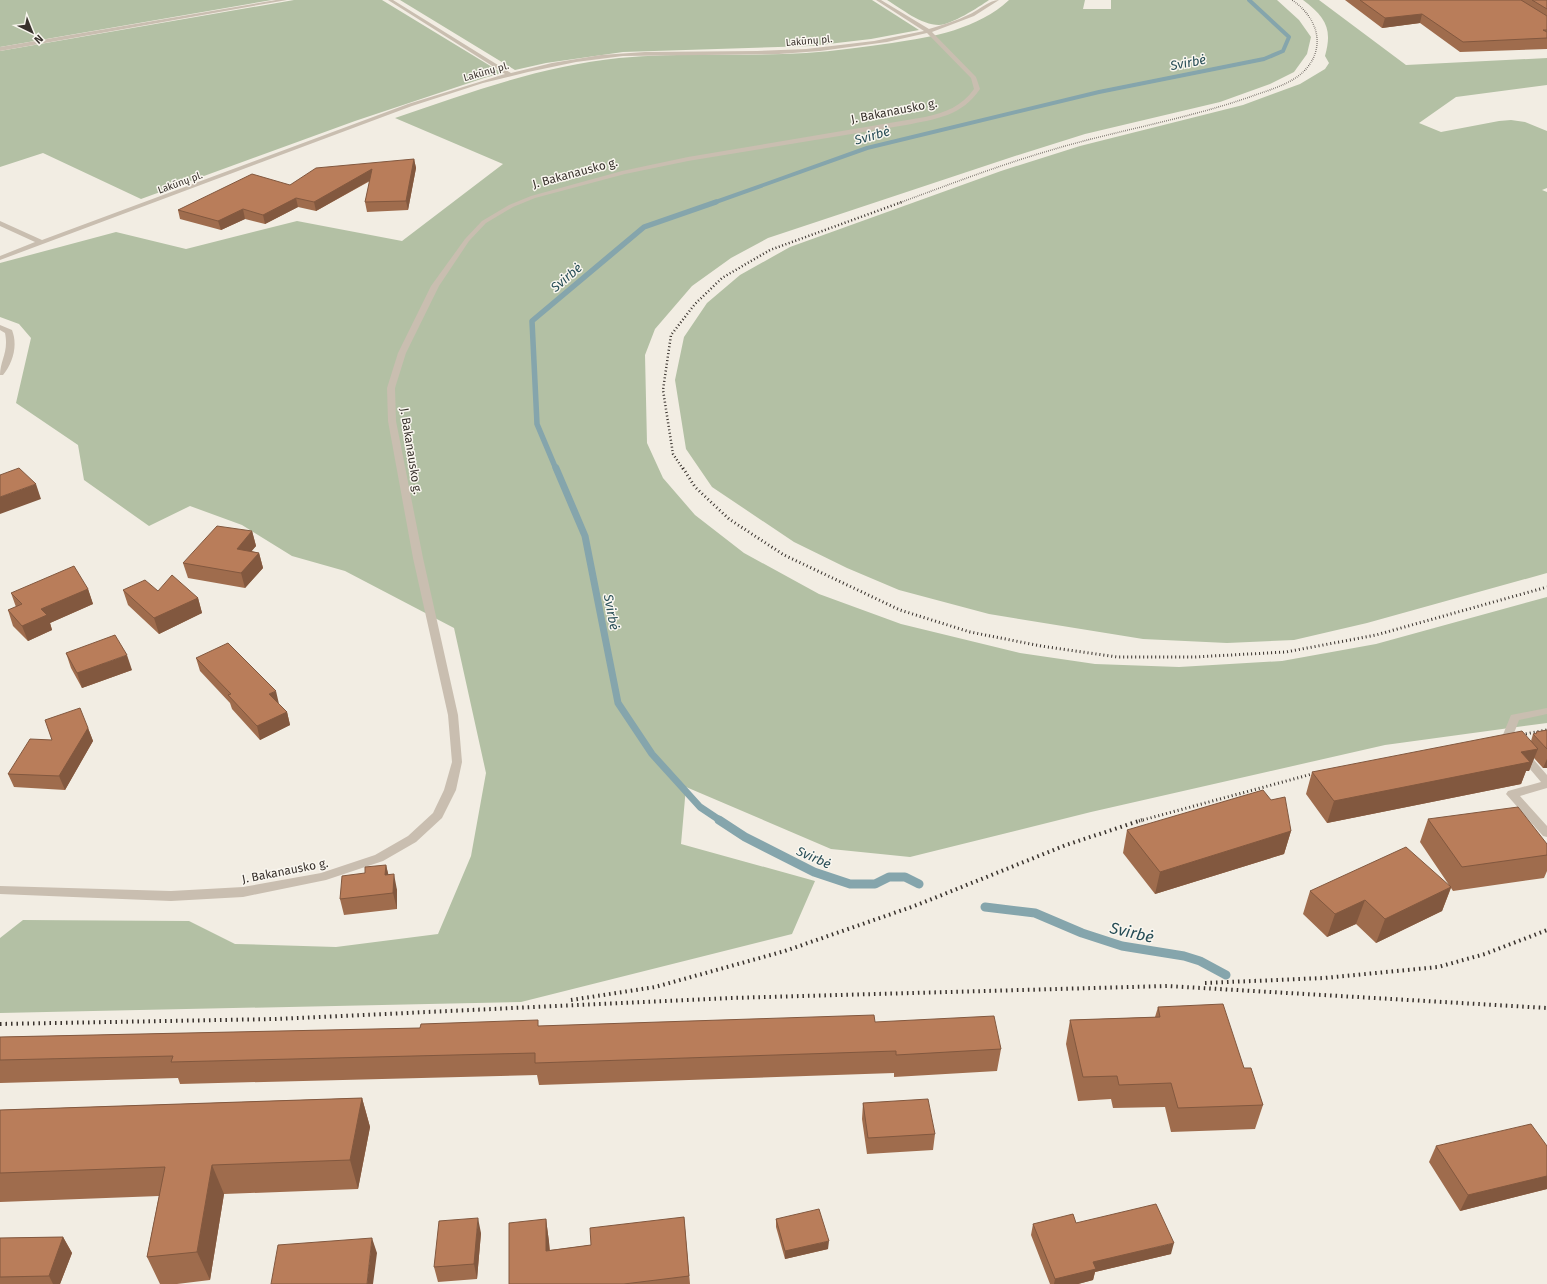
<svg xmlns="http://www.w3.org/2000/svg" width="1547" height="1284" font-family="'Fira Sans',sans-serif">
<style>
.green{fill:#b3c0a4}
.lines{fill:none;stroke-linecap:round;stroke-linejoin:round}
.stream-far3{stroke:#85a5ac;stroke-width:4}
.stream-far2{stroke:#85a5ac;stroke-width:5.5}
.stream-far1{stroke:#85a5ac;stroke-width:7}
.stream{stroke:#85a5ac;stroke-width:9}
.minor{fill:#c9beb0;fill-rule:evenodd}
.rail-far3{stroke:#39322d;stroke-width:1.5;stroke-dasharray:0.5 1.5;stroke-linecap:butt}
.rail-far2{stroke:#39322d;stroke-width:2.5;stroke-dasharray:1 2.5;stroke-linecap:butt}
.rail-far1{stroke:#39322d;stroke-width:3;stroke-dasharray:1 3;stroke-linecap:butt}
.rail{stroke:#39322d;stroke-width:4;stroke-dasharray:1.5 4;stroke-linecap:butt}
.wall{fill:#9f6c4d}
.shaded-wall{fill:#82583f}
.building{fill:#b97d5a;stroke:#82583f}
.labels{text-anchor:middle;stroke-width:3;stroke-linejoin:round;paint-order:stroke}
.far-street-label{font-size:10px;fill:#39322d;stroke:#f9f6ef}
.street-label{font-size:12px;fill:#39322d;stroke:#f9f6ef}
.water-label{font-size:13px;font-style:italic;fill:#274d56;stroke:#f9f6ef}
.near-water-label{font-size:16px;font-style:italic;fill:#274d56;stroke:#f9f6ef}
</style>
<rect width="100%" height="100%" fill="#f2ede3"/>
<path class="green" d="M0,0h272l-272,47z
M294,0h88l120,73 -18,5 -129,43 -214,78 -98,-46 -43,14v-116z
M400,0h472l47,30 -48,9 -60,7 -188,6 -77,11 -31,7z
M887,0h102c-10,7 -38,25 -50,25 -18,0 -37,-16 -52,-25z
M1009,0h76l-2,9h28v-9h166l22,20 12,17 -4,17 -13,18 -24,12 -50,18 -135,32 -70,22 -247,82 -37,20 -39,28 -37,43 -10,26 2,88 16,35 32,37 49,38 75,41 82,30 119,29 75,11 84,3 103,-6 94,-17 171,-47v126l-162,22 -294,67 -181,45 -79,-8 -145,-62 -5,57 134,37 -23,53 -271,68 -521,11v-75l23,-18 166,1 46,23 101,3 102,-13 33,-78 15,-83 -32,-145 -109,-57 -53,-15 -50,-31 -52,-19 -41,20 -65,-46 -6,-35 -62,-42 15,-65 -12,-14 -19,-7v-54l116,-31 70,17 111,-28 105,20 101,-77 -108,-46c73,-25 146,-52 224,-60 62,-6 125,-1 187,-5 29,-2 57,-6 86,-10 41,-6 86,-14 117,-43z
M1303,0h16l87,65 141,-7v27l-91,12 -37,26 22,9 58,-11 12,-1 14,2 22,9v57l-5,2 5,2v381l-180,50 -73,17 -67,3 -84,-4 -154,-25 -90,-24 -52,-22 -53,-26 -82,-55 -26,-38 -11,-69 9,-43 23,-34 33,-28 50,-28 211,-76 79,-25 163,-41 57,-21 25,-15 4,-6 -4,-7c8,-28 0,-39 -22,-56z"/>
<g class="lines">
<path class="stream-far3" d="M713,203l154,-55 232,-56 165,-33 19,-8 6,-14 -40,-37"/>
<path class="stream-far2" d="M556,469l-19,-45 -5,-103 112,-94 72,-25"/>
<path class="stream-far1" d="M556,468l29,68 33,167 34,51 48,53 21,14"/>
<path class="stream" d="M719,820l26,17 69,35 36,12h25l14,-7h16l14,7
M985,907l50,6 47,20 40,13 62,10 16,5 26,14"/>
<path class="minor" d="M276,0h11l-287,51v-4z
M388,0h5l118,73 41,-10 49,-8 44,-3 112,-1 49,-2 68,-8 50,-10 -48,-31h5l48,29c13,-4 27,-8 39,-14 10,-4 21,-15 31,-15l-25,16 -42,16 44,45 4,12c-18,27 -44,30 -74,36l-218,36 -63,13 -90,24 -22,9 -27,16 -17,18 -30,45 -33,67 -11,35 1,33 27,137 35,157 4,47 -6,28 -14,28 -26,24 -33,19 -57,19 -83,17 -72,4 -171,-7v-8l171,5 72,-4 78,-14 54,-18 33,-19 25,-23 11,-23 8,-28 -4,-47 -35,-157 -25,-137 -1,-33 11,-35 33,-67 34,-47 17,-18 27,-16 22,-9 91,-25 66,-14 237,-40c20,-4 37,-11 49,-28l-3,-11 -44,-45 -40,9 -67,9 -41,3 -156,2 -47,6 -48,10 -45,11 -71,23 -412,154v-4l35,-14 -35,-16v-5l42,19 366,-136 97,-30z
M0,325l12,5c6,15 1,33 -9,45h-3c0,-15 9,-23 5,-42l-5,-3z
M1547,708v6l-28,6 -6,16 5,7 -1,3h-8l-7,-9 9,-22z
M1523,751l4,1 20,23v13l-27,8 27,30v11l-4,-1 -37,-42 2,-3 33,-9 -23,-27 1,-3z"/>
<path class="rail-far3" d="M899,203c49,-18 98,-37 149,-52 69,-21 142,-32 210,-57 15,-5 37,-12 48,-25 21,-24 10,-53 -14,-69"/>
<path class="rail-far2" d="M683,469l-10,-15 -10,-64 8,-55 24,-31 27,-26 48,-28 132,-48"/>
<path class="rail-far1" d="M683,468l12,19 34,32 55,36 116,55 70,22 71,14 76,11h77l92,-5 90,-17 171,-48
M1514,736l33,-6
M1139,821l184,-50"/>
<path class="rail" d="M1205,983l119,-5 114,-11 47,-13 62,-24
M571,1000l84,-13 130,-36 132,-46 149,-60 76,-25
M0,1024l276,-5 454,-21 437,-12 380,22"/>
</g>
<path class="wall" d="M1345,0h202v49l-87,3 -40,-29 -38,5z
M414,159l2,9 -8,42 -41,2 -2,-10 5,-21 -54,30 -18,-4 -33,17 -20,-5 -24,11 -41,-11 -2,-9 112,-25z
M252,531l4,15 -5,5 8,2 4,15 -18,20 -57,-10 -5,-15z
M88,589l5,15 -43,19 2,7 -24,11 -15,-15 -5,-16 8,-3 -5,-14z
M123,590l35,1 40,7 4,15 -43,21 -31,-29z
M66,653l66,17 -50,18 -11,-20z
M196,658l83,46 8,8 3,13 -30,15 -28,-31 -2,-6 -30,-32z
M88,728l5,13 -28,49 -51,-3 -6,-13 44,-34z
M1547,730v38h-4l-9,-10 -5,13h-3l-5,13 -194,39 -21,-29 6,-22 219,-31 2,-7h3v-2z
M1428,819l119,25v27l-3,7 -91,13 -2,-3 -9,23 -66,32 -20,-19 -29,13 -24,-23 7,-23 139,-6 -29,-43z
M1127,830l164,1 -7,23 -129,40 -32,-41z
M386,865l2,9 9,16v19l-53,6 -4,-16 25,-26z
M1158,1007l86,61 19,37 -8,24 -84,3 -6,-25 -52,1 -2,-9 -33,2 -12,-57 4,-24 85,-3z
M875,1022l126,27 -4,22 -103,6v-4l-355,12 -2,-10 -357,9 -2,-6 -178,5v-46l539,-11z
M362,1098l8,29 -12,62 -134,5 -14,86 -33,4h-17l-13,-27 12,-61 -159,6v-92z
M863,1103l72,31 -2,16 -66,4 -5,-35z
M1436,1146h111v43l-87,22 -31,-49z
M684,1217l6,67h-181l37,-65 3,23 1,8 41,-5z
M776,1219l52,30 -43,10 -9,-32z
M1076,1223l95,31 -76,18 -2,8 -15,4h-28l-19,-49 2,-11z
M481,1233l-4,46 -39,3 -4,-15z
M63,1237l9,16 -12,31h-60v-46z"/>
<path class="shaded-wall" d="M1422,14l-2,9 -38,5 3,-10z
M414,159l2,9 -8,42 -2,-9z
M372,169l2,9 -58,33 -2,-9z
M296,198l2,9 -33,17 -2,-9z
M243,209l2,10 -24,11 -3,-9z
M36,484l5,15 -41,15v-17z
M252,531l4,15 -15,18 -4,-15z
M259,553l4,15 -18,20 -4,-15z
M88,589l5,15 -43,19 2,7 -24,11 -6,-15 19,-17z
M198,598l4,15 -43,21 -5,-16z
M127,655l5,15 -50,18 -5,-15z
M276,691l3,13 -6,3 -4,-13z
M287,712l3,13 -30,15 -3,-14z
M88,728l5,13 -28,49 -6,-14z
M1538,749l-9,22h-3l-5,13 -194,39 7,-22 187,-49z
M1547,759v9h-4z
M1291,831l-7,23 -129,40 5,-22z
M386,865l4,16 -5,-6z
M394,874l3,16v19l-4,-16z
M1451,887l-9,24 -66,32 9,-24z
M1365,900l-9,24 -29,13 8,-23z
M362,1098l8,29 -12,62 -8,-29z
M212,1165l12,29 -14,86 -13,-28z
M1547,1176v13l-87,22 8,-16z
M478,1218l3,15 -4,46 -3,-15z
M546,1219l3,23 1,32 -4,-23z
M63,1237l9,16 -12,31h-7l-4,-8z
M372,1238l5,15 -4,31h-6z
M829,1241l-1,8 -43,10v-8z
M1174,1243l-3,11 -76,18 -2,8 -15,4h-24l1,-5 38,-17z"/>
<path class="building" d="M1360,0h161l26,16v14h-4l4,2v6l-84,4 -41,-28 -37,4z
M1532,0h15v9z
M414,159l-8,42 -41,1 7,-33 -58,33 -18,-4 -33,17 -20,-6 -25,12 -40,-11 74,-36 38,11 26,-17z
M19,468l17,16 -36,13v-22z
M217,526l35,5 -15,18 22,4 -18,20 -58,-10z
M74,566l14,23 -47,20 6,6 -25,11 -14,-16 14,-6 -11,-11z
M172,575l26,23 -44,20 -31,-28 22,-10 13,11z
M115,635l12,20 -50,18 -11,-20z
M228,643l48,48 -7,3 18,18 -30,14 -29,-31 3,-1 -35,-36z
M80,708l8,20 -29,48 -51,-2 22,-35 22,1 -7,-20z
M1547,730v19l-14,-15 4,-1 -1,-1z
M1522,731l16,18 -17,3 9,10 -196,39 -22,-29z
M1263,790l8,10 14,-3 6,34 -131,41 -33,-42z
M1518,807l29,37v11l-85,12 -34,-48z
M1406,847l45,40 -66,32 -20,-19 -30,14 -25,-23z
M386,865l-1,10 9,-1 -1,19 -53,6 2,-23 23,-3v-6z
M1223,1004l21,64h7l12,37 -85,3 -7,-25 -52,2 -2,-9 -34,1 -13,-57 90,-3 -2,-10z
M874,1015l1,7 119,-6 7,33 -105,6v-4l-361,12v-10l-364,9 2,-6 -173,4v-23l420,-9 1,-4 117,-4v6z
M362,1098l-12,62 -138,5 -15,87 -50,5 18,-90 -165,6v-63z
M928,1099l7,35 -67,4 -5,-35z
M1531,1124l16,22v30l-79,19 -32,-49z
M1156,1204l18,39 -81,19 3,7 -41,10 -22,-55 40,-10 3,9z
M819,1209l10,32 -44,10 -9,-32z
M684,1217l5,59 -65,8h-115v-61l37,-4v32l45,-6 -1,-17z
M478,1218l-4,46 -40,3 5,-46z
M63,1237l-14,39 -49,1v-39z
M372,1238l-5,46h-96l7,-39z"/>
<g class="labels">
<g class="far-street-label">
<text transform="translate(809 40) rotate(-5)" y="4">Lakūnų pl.</text>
<text transform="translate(486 71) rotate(-16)" y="4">Lakūnų pl.</text>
<text transform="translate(180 182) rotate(-20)" y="4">Lakūnų pl.</text>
</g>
<g class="street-label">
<text transform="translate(894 111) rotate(-11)" y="4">J. Bakanausko g.</text>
<text transform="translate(575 173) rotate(-15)" y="4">J. Bakanausko g.</text>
<text transform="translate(411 451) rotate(81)" y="4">J. Bakanausko g.</text>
<text transform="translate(285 871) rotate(-11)" y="4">J. Bakanausko g.</text>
</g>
<g class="water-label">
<text transform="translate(1188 62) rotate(-11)" y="5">Svirbė</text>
<text transform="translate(872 135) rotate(-16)" y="5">Svirbė</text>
<text transform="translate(566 277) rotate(-40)" y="5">Svirbė</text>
<text transform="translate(612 612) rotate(79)" y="5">Svirbė</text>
<text transform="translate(814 857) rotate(24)" y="5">Svirbė</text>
</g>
<g class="near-water-label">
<text transform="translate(1132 932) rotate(13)" y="6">Svirbė</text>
</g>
</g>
<g transform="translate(32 32) rotate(137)" stroke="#f9f6ef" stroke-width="3" paint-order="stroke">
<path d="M0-3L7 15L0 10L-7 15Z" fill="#39322d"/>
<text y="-6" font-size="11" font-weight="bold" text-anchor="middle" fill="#39322d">N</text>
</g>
</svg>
